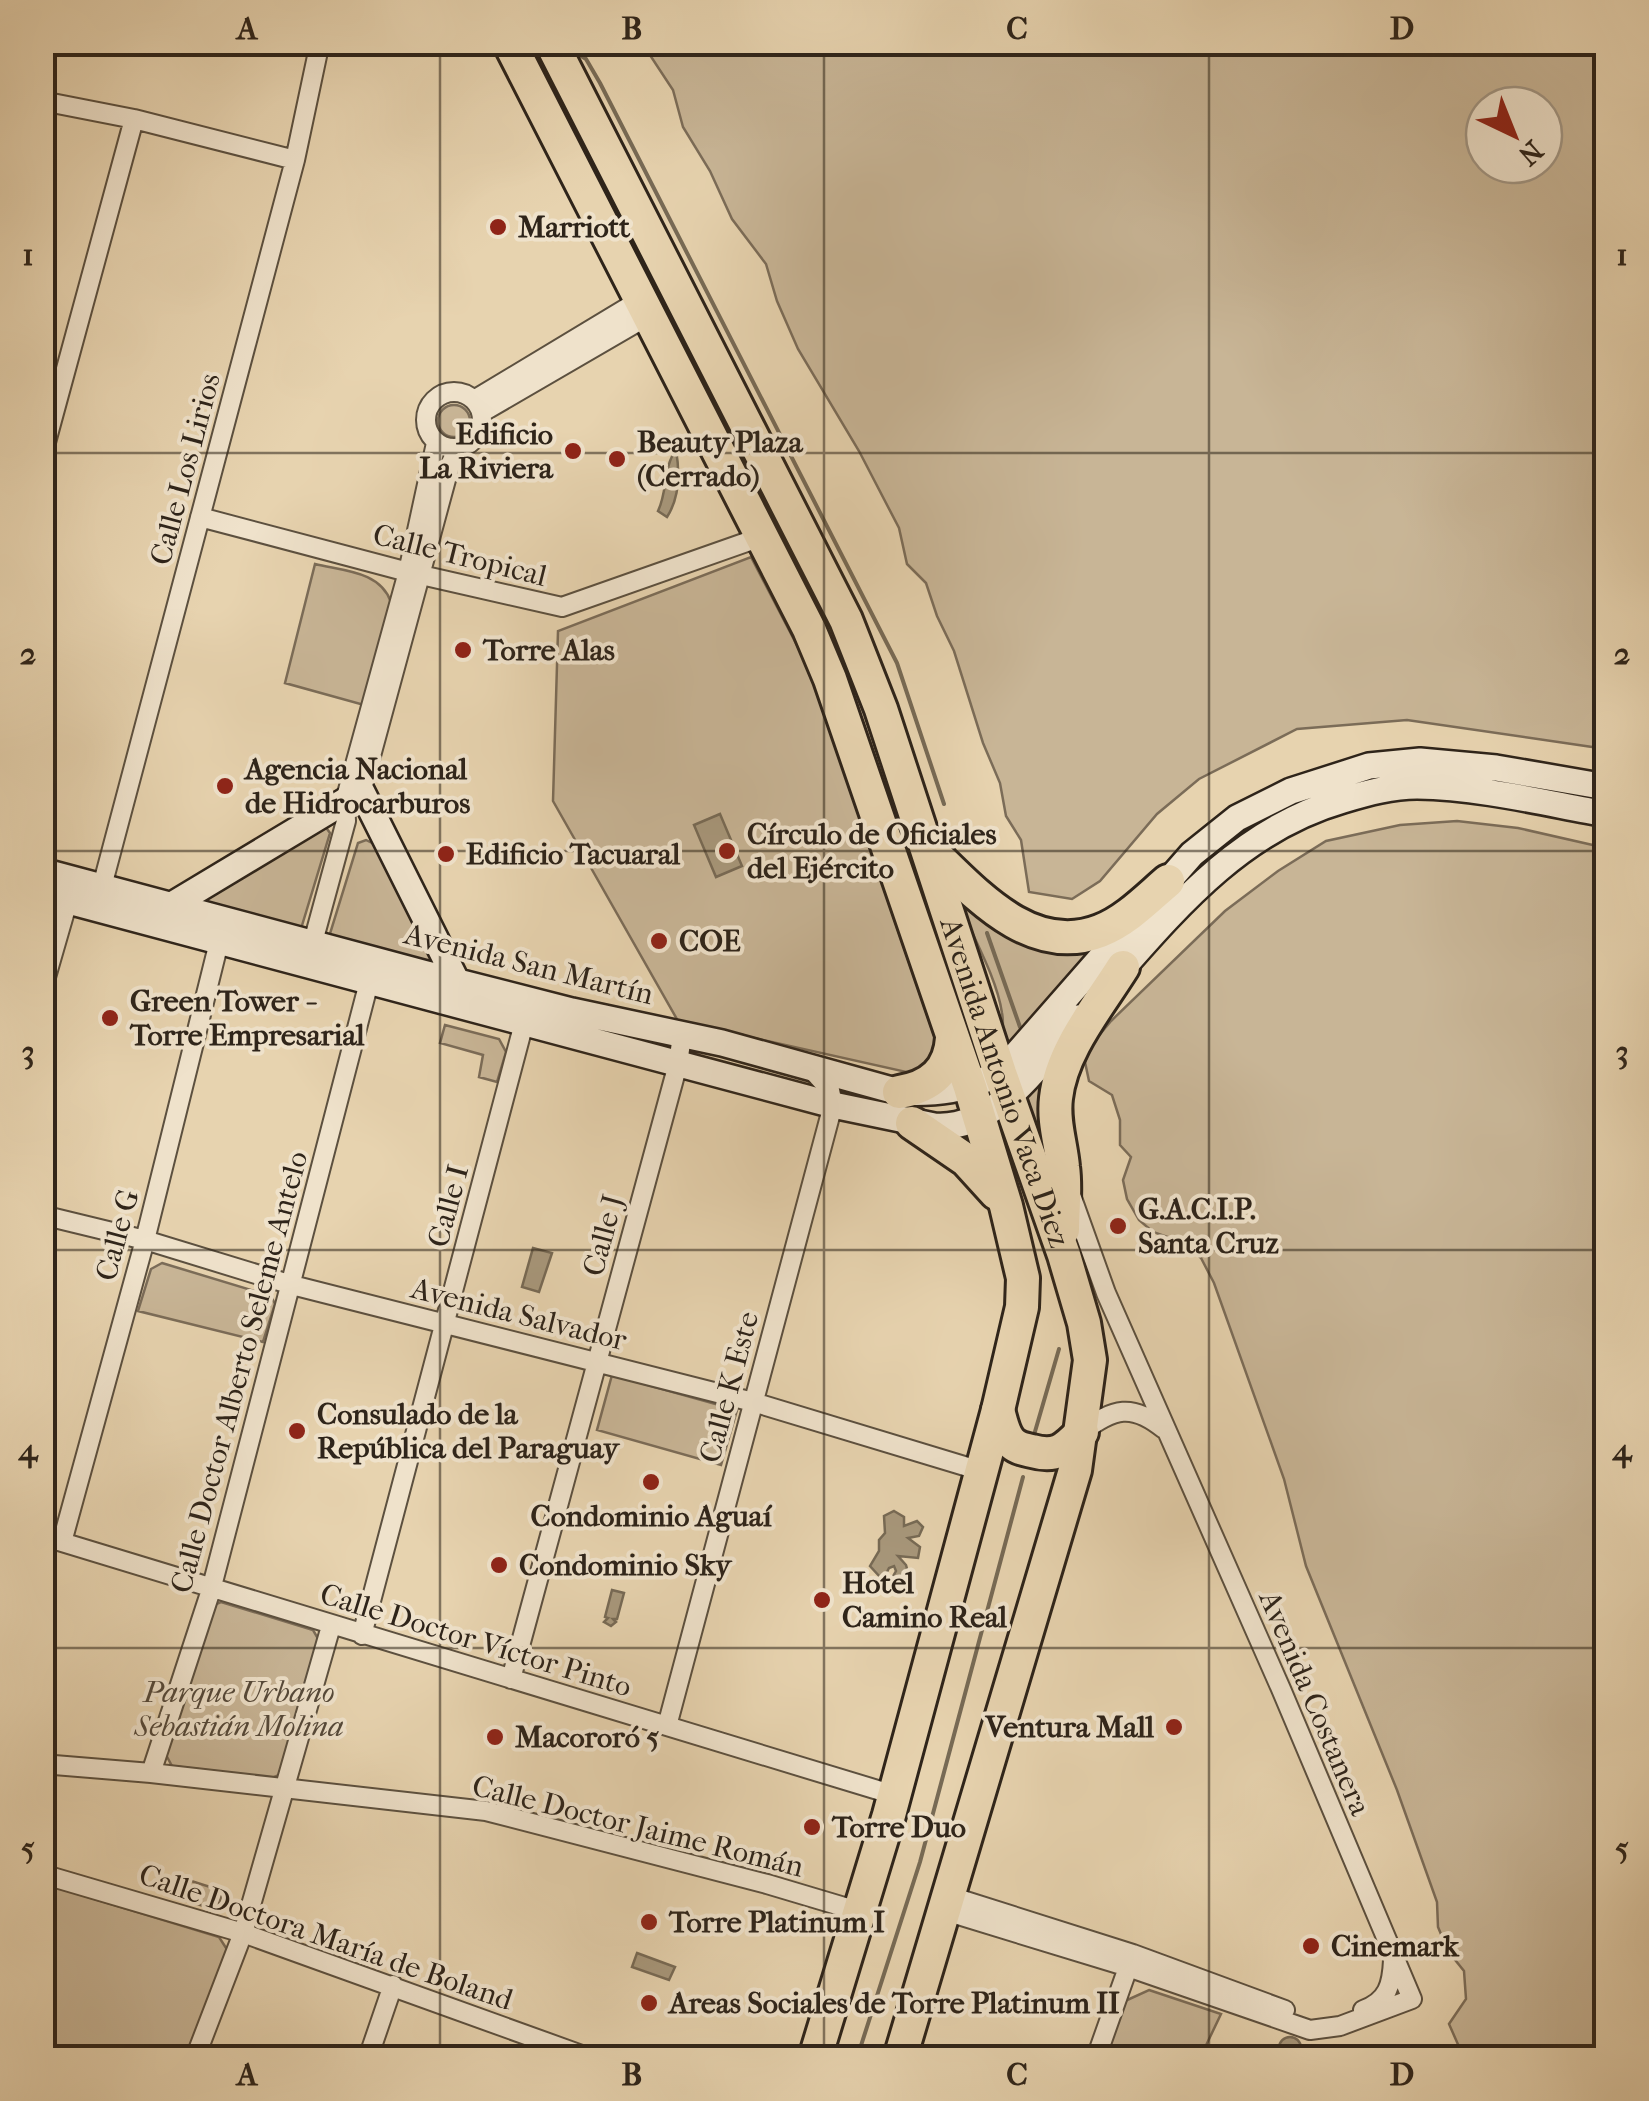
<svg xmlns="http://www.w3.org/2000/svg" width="1649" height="2101" font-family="'IM FELL French Canon',serif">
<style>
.green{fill:#c8b596;stroke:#7b6c58;stroke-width:2.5;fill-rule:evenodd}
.water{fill:#a8987c;stroke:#776a55;stroke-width:2.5}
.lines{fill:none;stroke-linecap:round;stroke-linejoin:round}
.stream{stroke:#776a55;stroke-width:4}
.street-casing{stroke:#5c503f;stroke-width:22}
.secondary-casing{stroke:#2e241a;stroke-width:30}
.highway-casing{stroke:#2e241a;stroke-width:38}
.street{stroke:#efe2cb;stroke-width:18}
.secondary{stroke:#efe2cb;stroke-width:25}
.highway{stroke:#e7d3af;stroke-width:32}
.grid{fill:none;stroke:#2e241a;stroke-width:2.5;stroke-opacity:0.55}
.poi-dot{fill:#8f2418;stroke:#efe2cb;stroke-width:4}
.labels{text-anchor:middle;stroke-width:8;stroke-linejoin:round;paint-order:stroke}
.poi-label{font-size:30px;font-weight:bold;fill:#2e241a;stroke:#efe2cb;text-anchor:start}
.street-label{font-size:30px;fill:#2e241a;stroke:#efe2cb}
.park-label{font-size:30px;font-style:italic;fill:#544839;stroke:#efe2cb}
.neatline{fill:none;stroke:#2e241a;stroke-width:4}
.grid-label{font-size:32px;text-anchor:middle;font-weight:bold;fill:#2e241a}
</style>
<rect width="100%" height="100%" fill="#e7d3af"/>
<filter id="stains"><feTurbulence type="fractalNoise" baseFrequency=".002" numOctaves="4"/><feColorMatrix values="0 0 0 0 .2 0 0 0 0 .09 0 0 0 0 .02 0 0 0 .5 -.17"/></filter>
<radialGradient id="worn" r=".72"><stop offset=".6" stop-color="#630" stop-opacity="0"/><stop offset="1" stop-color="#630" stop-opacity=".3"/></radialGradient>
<path class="green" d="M642,43h964v706l-199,-29 -110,9 -98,50 -42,35 -57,67 -28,18 -43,-7 -8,-52 -15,-24 -6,-33 -17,-40 -29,-92 -17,-35 -11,-33 -19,-19 -8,-36 -40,-77 -61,-102 -21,-48 -11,-37 -34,-45 -22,-48 -27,-44 -10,-37zM1484,105h60v60h-60z
M438 421a16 16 0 1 1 32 0a16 16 0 1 1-32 0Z
M751,557l64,123 25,62 48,159 51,149 -24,24 -237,-53 -125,-220 5,-170z
M315,564c29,7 65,7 76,38l-27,103 -79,-22z
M1457,821l61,7 88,20v1210h-142l-15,-34 17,-25 -2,-28 -16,-20 -10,-24 -1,-25 -40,-112 -91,-224 -22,-87 -70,-196 -13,-25 -16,-15 -32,-11 -14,-12 -12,-21 -4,-19 8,-23 -11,-12v-25l-8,-25 -23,-14 -4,-19 6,-17 20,-24 114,-110 53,-40 48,-30 74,-16z
M322,822l8,11 -30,99 -108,-29z
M366,840l8,4 69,125 -114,-32 29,-94z
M950,882l65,56h92l-99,112c-9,-14 -3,-22 -6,-37 -6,-41 -38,-91 -52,-131z
M445,1025l54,14 7,13 -9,30 -18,-5 4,-22 -43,-12z
M1079,1031l-23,159 -36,-94z
M162,1263l109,33 4,8 -12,38 -125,-31 13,-42z
M612,1375l125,35 -16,55 -124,-35z
M221,1602l92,28 7,12 -41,133 -7,3 -100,-12 -7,-13 49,-148z
M185,1879l38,12 -6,19 -38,-11z
M42,1883l177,54 9,14 -43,107h-142z
M1149,1990l72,24 -21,44h-76l-18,-7 19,-50z"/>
<path class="water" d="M676,450c4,23 4,47 -9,67l-9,-6c10,-21 5,-44 18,-61z
M720,814l22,52 -26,11 -22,-52z
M533,1248l19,5 -13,39 -17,-5z
M894,1511l10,6v9l13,-5 6,6 -4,9 -11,2 12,9 -2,11 -20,-2 8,9 3,11 -9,9 -8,-1 -1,-4 5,-9 -2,-5 -5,2 -4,8 -5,1 -10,-11 9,-15v-11l6,-7 -1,-17z
M612,1590l12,3 -7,26h-4l3,3 -5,4 -7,-4 4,-4 -3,-1z
M637,1953l38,14 -6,13 -37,-13z
M1279 2048a11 11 0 1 1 22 0a11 11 0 1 1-22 0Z"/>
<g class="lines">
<path class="stream" d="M575,52l11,7 14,24 297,580 47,141
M987,933l33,94
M1034,1435l25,-86
M857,2058l63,-196 103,-385"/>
<g class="street-casing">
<path id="street" d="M42,101l92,18 161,41
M426 420a28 28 0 1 1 56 0a28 28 0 1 1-56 0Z
M474,400l166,-100
M481,413l167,-97
M42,457l92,-338
M200,517l208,55 154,35 199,-70
M359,800l91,-335 8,-17
M100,894l195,-734 25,-118
M313,942l33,-121 -1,-20 63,-229 28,-129
M42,991l26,-90
M42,1215l103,25 147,45 461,117 228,69
M1082,1432c32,-24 50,-29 82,-3
M42,1536l852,259
M62,1542l83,-302 74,-298
M362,1635l162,-612
M511,1679l167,-615 4,-29
M667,1726l166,-621 -3,-15 -19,-21
M42,1764l109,9 335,38 281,73 94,28
M151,1773l60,-183 158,-608
M42,1874l201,59 347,125
M950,1896l183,58 152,56
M945,1911l183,56 182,63 30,-4 72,-27 -131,-310 -175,-396 -34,-95
M1363,2010c25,-9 29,-26 30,-50
M195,2058l48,-125 88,-307
M368,2058l25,-73
M1096,2058l35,-99"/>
</g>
<g class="secondary-casing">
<path id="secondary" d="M362,792l95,190
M42,871l381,102 149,38 150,32 177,49c39,2 66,-2 101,-19l192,-219 45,-36 54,-27 78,-25 51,-5 76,7 110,19
M42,894l791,211 101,21c63,5 107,-65 144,-108
M172,905l173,-104
M1112,980c66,-75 130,-151 231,-180 24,-7 49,-14 74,-14 64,1 127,17 189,28"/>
</g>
<g class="highway-casing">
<g id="highway">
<path d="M509,42l300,587 21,50 140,408 36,119 17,72 -1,29 -24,103 -109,405 -74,243"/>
<path id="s1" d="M551,42l295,578 35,89 119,364 64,182 20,68 6,37 -15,110 -175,588"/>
<path d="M930,850c45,43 101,108 170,81 26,-10 47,-32 68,-50"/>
<path d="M899,1092c32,-5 51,-22 53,-54"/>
<path d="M912,1123l54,37 30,33"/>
<path d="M1063,1230c0,-21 3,-42 0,-63 -2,-23 -10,-45 -7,-69 5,-47 42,-91 67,-131"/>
<path d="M998,1410c3,10 5,23 12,31 6,7 13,8 22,10 25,7 33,-2 50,-19"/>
</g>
</g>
<use href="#street" class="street"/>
<use href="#secondary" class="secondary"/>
<use href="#highway" class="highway"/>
</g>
<path class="grid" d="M440,42v2016M824,42v2016M1209,42v2016M42,453h1564M42,851h1564M42,1250h1564M42,1648h1564"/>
<g class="poi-dot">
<circle cx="498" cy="227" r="10"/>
<circle cx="573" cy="451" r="10"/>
<circle cx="617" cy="459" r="10"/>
<circle cx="463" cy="650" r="10"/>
<circle cx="225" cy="786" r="10"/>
<circle cx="727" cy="851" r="10"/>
<circle cx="446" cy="854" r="10"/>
<circle cx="659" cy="941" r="10"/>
<circle cx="110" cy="1018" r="10"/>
<circle cx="1118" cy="1226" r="10"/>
<circle cx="297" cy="1431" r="10"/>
<circle cx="651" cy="1482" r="10"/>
<circle cx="499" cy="1565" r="10"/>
<circle cx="822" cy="1600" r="10"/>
<circle cx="1174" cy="1727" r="10"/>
<circle cx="495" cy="1737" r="10"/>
<circle cx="812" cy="1827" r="10"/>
<circle cx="649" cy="1922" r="10"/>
<circle cx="1311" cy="1946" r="10"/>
<circle cx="649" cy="2003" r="10"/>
</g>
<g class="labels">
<g class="poi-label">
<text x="518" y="237">Marriott</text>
<text x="553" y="444" text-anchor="end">Edificio<tspan x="553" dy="34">La Riviera</tspan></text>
<text x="637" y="452">Beauty Plaza<tspan x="637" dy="34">(Cerrado)</tspan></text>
<text x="483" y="660">Torre Alas</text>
<text x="245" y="779">Agencia Nacional<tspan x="245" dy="34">de Hidrocarburos</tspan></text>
<text x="747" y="844">Círculo de Oficiales<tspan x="747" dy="34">del Ejército</tspan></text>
<text x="466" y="864">Edificio Tacuaral</text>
<text x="679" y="951">COE</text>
<text x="130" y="1011">Green Tower -<tspan x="130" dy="34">Torre Empresarial</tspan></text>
<text x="1138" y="1219">G.A.C.I.P.<tspan x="1138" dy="34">Santa Cruz</tspan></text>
<text x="317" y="1424">Consulado de la<tspan x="317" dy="34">República del Paraguay</tspan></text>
<text x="651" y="1526" text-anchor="middle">Condominio Aguaí</text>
<text x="519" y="1575">Condominio Sky</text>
<text x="842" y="1593">Hotel<tspan x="842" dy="34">Camino Real</tspan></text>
<text x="1154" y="1737" text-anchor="end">Ventura Mall</text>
<text x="515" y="1747">Macororó 5</text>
<text x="832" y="1837">Torre Duo</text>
<text x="669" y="1932">Torre Platinum I</text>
<text x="1331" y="1956">Cinemark</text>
<text x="669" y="2013">Areas Sociales de Torre Platinum II</text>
</g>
<g class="street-label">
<text transform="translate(185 469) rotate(-75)" y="10">Calle Los Lirios</text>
<text transform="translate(460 555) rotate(14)" y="10">Calle Tropical</text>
<text transform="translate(529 964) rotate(14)" y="10">Avenida San Martín</text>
<text dy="10" stroke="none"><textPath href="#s1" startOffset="1138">Avenida Antonio Vaca Diez</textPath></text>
<text transform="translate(448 1206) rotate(-75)" y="10">Calle I</text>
<text transform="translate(117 1235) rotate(-75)" y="10">Calle G</text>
<text transform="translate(603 1235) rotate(-75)" y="10">Calle J</text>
<text transform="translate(519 1314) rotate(14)" y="10">Avenida Salvador</text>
<text transform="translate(239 1372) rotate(-75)" y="10">Calle Doctor Alberto Seleme Antelo</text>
<text transform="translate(729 1387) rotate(-75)" y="10">Calle K Este</text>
<text transform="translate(476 1640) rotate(17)" y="10">Calle Doctor Víctor Pinto</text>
<text transform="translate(1315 1703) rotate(67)" y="10">Avenida Costanera</text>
<text transform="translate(638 1826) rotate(14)" y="10">Calle Doctor Jaime Román</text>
<text transform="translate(326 1937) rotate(19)" y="10">Calle Doctora María de Boland</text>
</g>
<g class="park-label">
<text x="239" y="1702">Parque Urbano<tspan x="239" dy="34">Sebastián Molina</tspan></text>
</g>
</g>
<rect width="1649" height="2101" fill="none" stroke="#e7d3af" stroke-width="110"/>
<g transform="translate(1514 135) rotate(137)"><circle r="48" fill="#efe2cb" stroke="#a29684" stroke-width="2.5"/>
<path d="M0-8L18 38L0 25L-18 38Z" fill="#8f2418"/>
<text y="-15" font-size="28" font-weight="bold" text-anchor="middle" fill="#2e241a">N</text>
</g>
<rect x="55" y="55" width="1539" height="1991" class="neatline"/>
<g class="grid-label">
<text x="247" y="39">A</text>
<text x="632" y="39">B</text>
<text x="1017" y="39">C</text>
<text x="1402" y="39">D</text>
<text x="28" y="265">1</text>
<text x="1622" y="265">1</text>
<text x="28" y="664">2</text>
<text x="1622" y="664">2</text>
<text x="28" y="1062">3</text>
<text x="1622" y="1062">3</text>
<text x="28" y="1460">4</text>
<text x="1622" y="1460">4</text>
<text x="28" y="1858">5</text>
<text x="1622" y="1858">5</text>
<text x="247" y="2085">A</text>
<text x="632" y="2085">B</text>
<text x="1017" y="2085">C</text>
<text x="1402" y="2085">D</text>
</g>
<rect width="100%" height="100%" filter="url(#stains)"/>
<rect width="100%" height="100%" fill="url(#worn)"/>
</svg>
